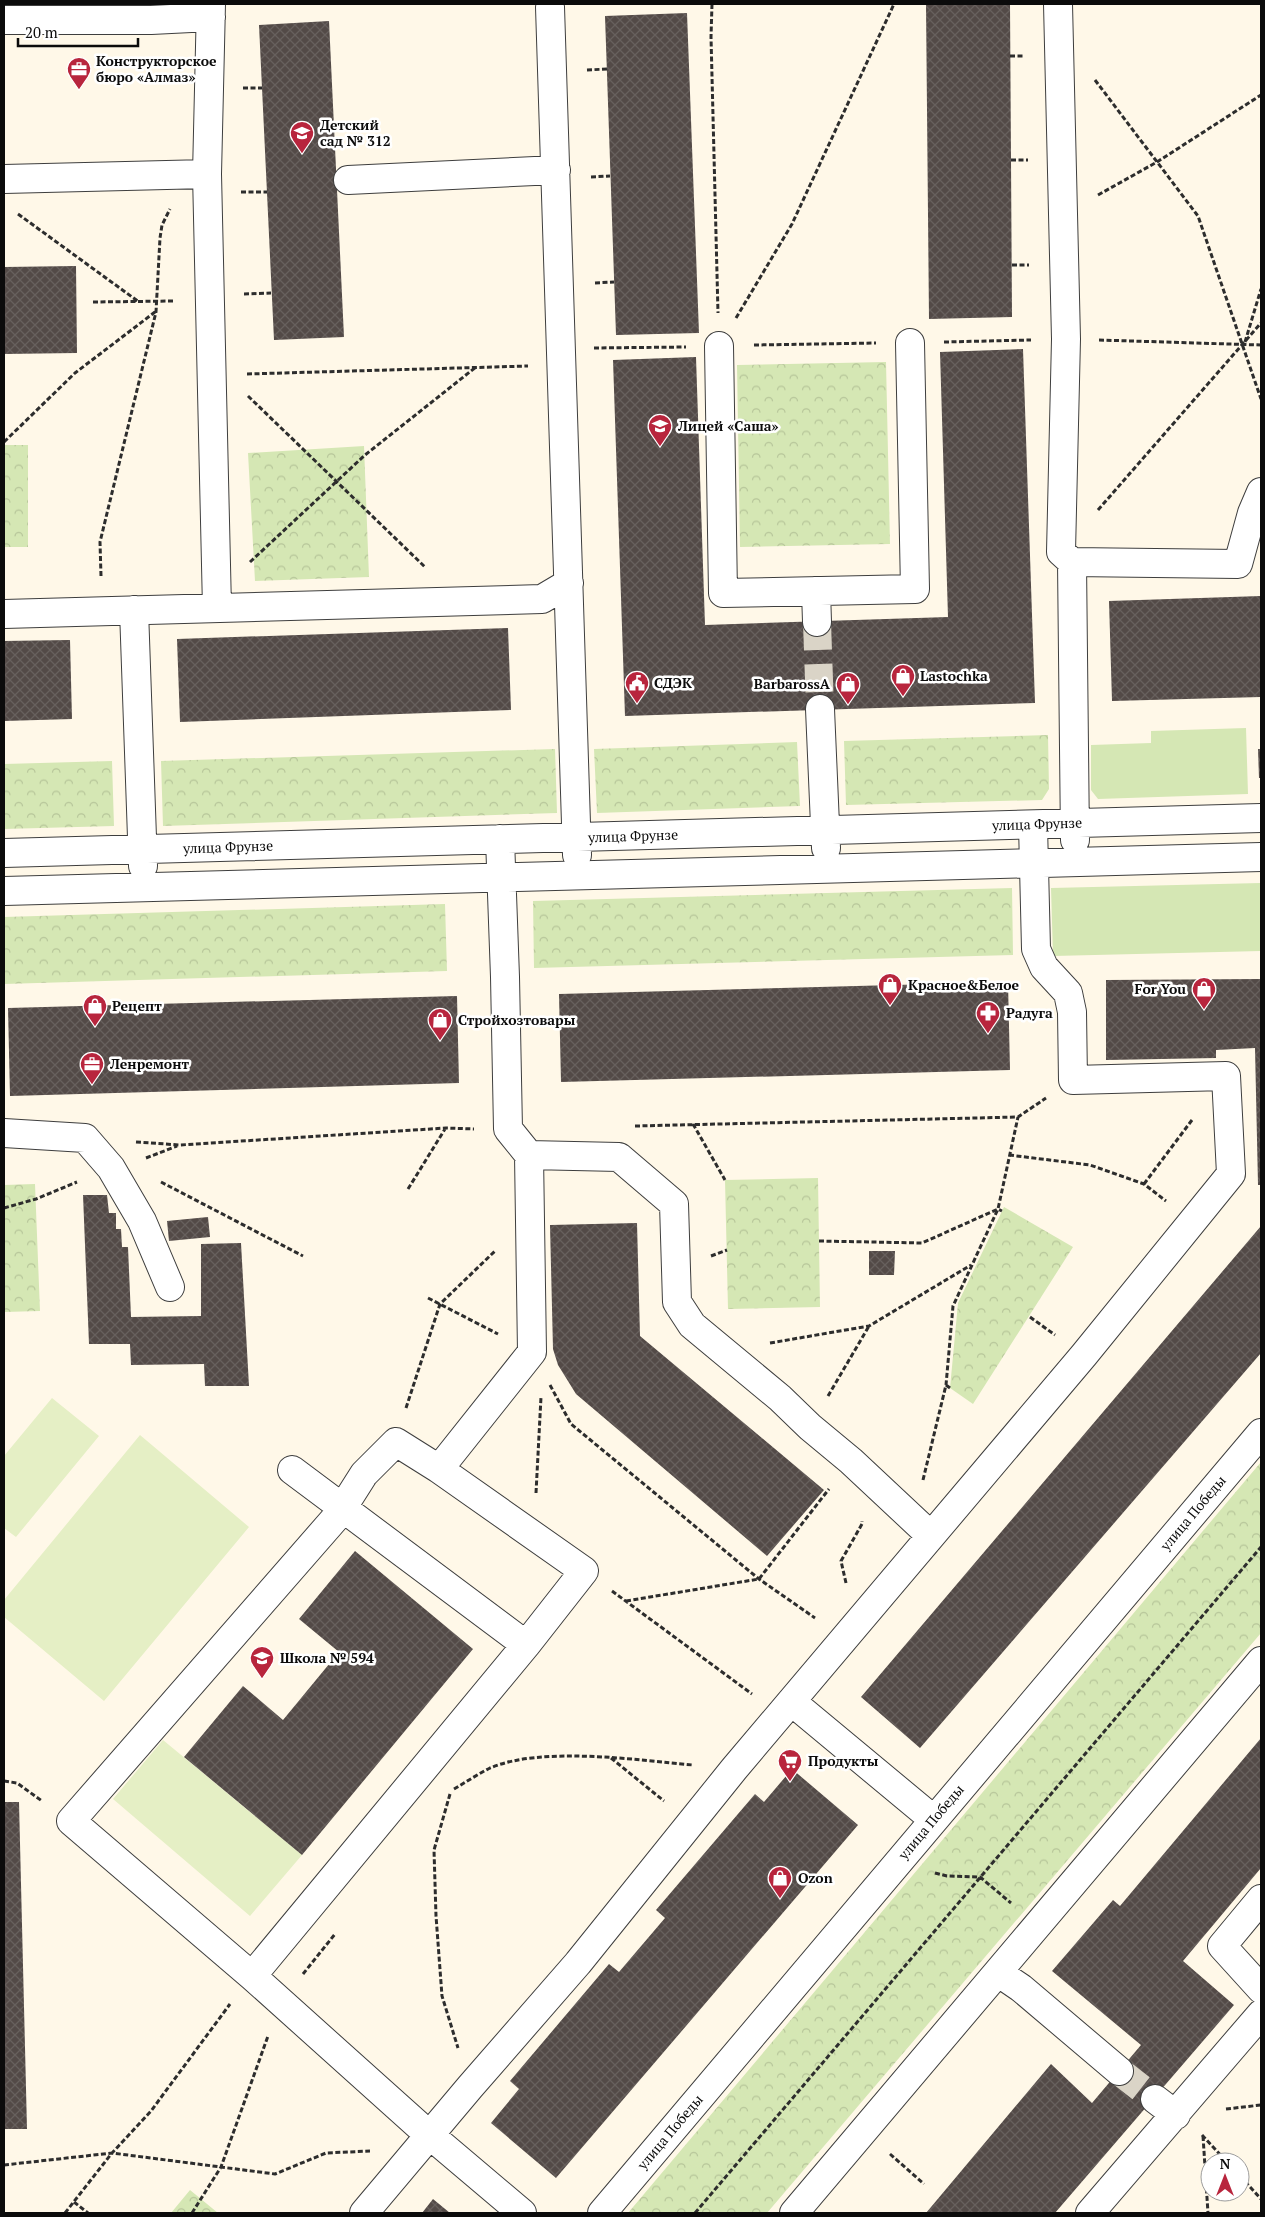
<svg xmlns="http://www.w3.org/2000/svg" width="1265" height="2217" font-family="'PT Serif',serif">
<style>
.grass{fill:#d5e7b4}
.park{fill:url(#park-crowns)}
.pitch{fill:#e5efc5}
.building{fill:url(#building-cross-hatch)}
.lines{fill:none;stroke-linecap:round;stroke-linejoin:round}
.minor-tunnel{stroke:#dad4c7;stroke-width:28;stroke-dasharray:28 14;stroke-linecap:butt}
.minor-casing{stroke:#3e3e3e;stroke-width:30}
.path{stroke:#2d2d2d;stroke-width:3;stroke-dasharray:5 2.5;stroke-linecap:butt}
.minor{stroke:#fff;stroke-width:28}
.labels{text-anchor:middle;stroke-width:5;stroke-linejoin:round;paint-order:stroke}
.poi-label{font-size:14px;font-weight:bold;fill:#0b0b0b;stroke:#fff;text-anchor:start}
.street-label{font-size:14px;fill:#0b0b0b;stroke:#fff}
</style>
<defs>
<pattern id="park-crowns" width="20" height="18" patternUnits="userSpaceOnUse" patternTransform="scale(1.25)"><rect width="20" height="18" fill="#d5e7b4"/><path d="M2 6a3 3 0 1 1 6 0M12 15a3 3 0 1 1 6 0" fill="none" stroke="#b6c599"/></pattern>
<pattern id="building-cross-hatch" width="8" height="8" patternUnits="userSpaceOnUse" patternTransform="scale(1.25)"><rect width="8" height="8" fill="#534a47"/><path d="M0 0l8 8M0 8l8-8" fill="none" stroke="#67605d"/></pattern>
</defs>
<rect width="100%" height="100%" fill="#fff8e8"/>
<path class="grass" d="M1246,728l2,66 -150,5 -7,-9v-45l60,-2v-12z
M1261,883v68l-208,5 -2,-68z"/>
<path class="park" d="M886,362l4,182 -150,3 -3,-182z
M4,445h24v102h-24z
M364,446l5,131 -114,4 -7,-128z
M1048,735l1,54 -7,11 -196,5 -2,-64z
M797,742l3,64 -203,7 -3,-64z
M555,749l2,64 -394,13 -2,-65z
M112,761l2,65 -110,3v-65z
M1012,888l1,67 -479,13 -1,-67z
M445,904l2,67 -443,13v-67z
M818,1178l2,129 -92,2 -3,-129z
M35,1184l5,127 -36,1v-127z
M1004,1207l69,40 -100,157 -23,-16 8,-85z
M1261,1462v171l-494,580h-139z
M190,2190l28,23h-47z"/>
<path class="pitch" d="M52,1398l47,38 -83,101 -12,-9v-72z
M140,1435l109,92 -145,174 -100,-84v-17z
M163,1740l139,115 -52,61 -137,-117z"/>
<path class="building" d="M926,4h84l2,313 -83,2z
M687,13l12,320 -83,2 -11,-319z
M329,21l15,316 -70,3 -15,-315z
M76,266l1,87 -73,1v-87z
M1023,349l12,354 -410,13 -12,-356 83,-3 9,268 243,-8 -8,-265z
M1261,596v101l-149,4 -3,-100z
M508,628l3,82 -331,12 -3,-83z
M70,640l2,79 -68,2v-80z
M1258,749h3v29h-2z
M1261,979v206h-3l-3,-137 -39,2v8l-110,2v-80z
M1008,982l2,88 -449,12 -2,-88z
M457,996l2,87 -449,13 -2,-88z
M83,1195h24l2,18h7v16h5l1,18h6l3,70 70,-1v-72l40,-1 8,143h-44l-1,-22 -73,1 -1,-21h-41z
M208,1217l2,20 -41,4 -2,-20z
M637,1223l3,113 184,154 -57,66 -191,-162 -18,-29 -5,-16 -3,-124z
M1261,1226v127l-341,395 -59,-51z
M869,1251h26l-1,24h-25z
M355,1551l118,98 -171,206 -118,-98 59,-71 40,34 56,-68 -40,-33z
M1261,1738v130l-78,93 51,44 -179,208h-129l125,-149 41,39 49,-58 -89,-74 61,-71 7,6z
M792,1769l66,56 -302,353 -65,-55 28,-34 -9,-8 99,-117 10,8 46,-54 -9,-8 99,-116 9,8z
M4,1802h15l8,327h-23z
M433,2199l17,14h-28z"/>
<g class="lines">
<path class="minor-tunnel" d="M817,622l3,87
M1119,2071l36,28"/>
<g class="minor-casing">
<path id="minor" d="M211,4l-4,170 10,434
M1058,4l8,335 -5,213 11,10 166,2 14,-51 9,-21
M550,7l27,848
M4,20h147l60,-3
M4,179l203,-5
M348,180l208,-10
M719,346l4,247 192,-4 -5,-246
M1072,562l3,278
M816,591l1,31
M134,610l9,256
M4,614l538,-15 27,-16
M820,709l6,139
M500,839l5,138 3,152 21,26 3,197 -93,117 -43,-27 -32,32 -26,41 -267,306 181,155 166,149 104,88
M4,853l1257,-35
M4,891l1257,-34
M4,1133l81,5 26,30 31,53 28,66
M529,1155l90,2 55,47 3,98 15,23 88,73 30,29 41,34 79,74
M292,1470l234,175
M792,1702l142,118
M1261,1899l-39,47 39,43
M999,1973l22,15 98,83
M252,1976l274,-331 58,-74 -145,-102
M1155,2099l21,16
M364,2213l106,-126 108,-124 156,-194 350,-414 147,-181 -5,-98 -153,4 -1,-68 -4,-19 -24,-26 -8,-18 -3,-124
M602,2213l659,-780
M794,2213l467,-552
M1090,2213l171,-199"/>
</g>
<path class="path" d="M712,4l-1,33 7,276
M1010,56h14
M587,70l20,-1
M1095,80l103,136 63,183
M243,88h19
M1011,160h17
M591,177l19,-1
M241,192h26
M1098,195l59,-33 104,-67
M18,214l121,88
M1012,265h17
M595,283l19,-1
M244,294l27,-1
M93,302l82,-1
M736,318l56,-94 102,-220
M1099,340l162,5
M944,342l87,-2
M1245,342l16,-53
M754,345l122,-2
M594,348l92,-1
M247,374l281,-8
M248,396l177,171
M4,442l71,-69 80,-61
M1098,510l163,-187
M250,562l115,-107 111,-88
M101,576l-1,-34 56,-230 4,-74 2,-13 8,-16
M693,1124l32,56
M635,1126l383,-9 28,-19
M136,1142l44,3 266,-17 28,1
M1009,1155l81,10 54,19 22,17
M146,1158l31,-12
M161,1182l142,74
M1144,1184l48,-64
M408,1189l37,-60
M4,1208l32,-9 41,-17
M819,1241l103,2 76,-34 4,2
M711,1256l16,-6
M428,1298l70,36
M1030,1317l25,18
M770,1343l99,-17 102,-61
M550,1385l21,39 188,155 56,39
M946,1385l4,3
M828,1396l41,-70
M406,1408l34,-104 55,-53
M923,1480l23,-95 7,-79 45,-97 20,-92
M536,1493l5,-96
M846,1583l-5,-22 21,-37v-3
M612,1591l140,103
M626,1601l133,-22 70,-90
M611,1758l53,43
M4,1781l13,2 25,18
M454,1789c12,-7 24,-15 36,-21 52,-22 147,-8 203,-3
M450,1794l-16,56 2,66 6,80 16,52
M935,1873l12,3 33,1 31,26
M303,1974l32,-40
M1226,2109l35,-4
M1202,2135l25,27
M1203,2136l5,77
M890,2154l34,30
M4,2165l108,-12 163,21 51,-21 44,-2
M1240,2176l21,23
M74,2202l14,11
M65,2213l47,-60 39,-42 79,-107
M192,2213l29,-46 47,-131
M695,2213l566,-666"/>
<use href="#minor" class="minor"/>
</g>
<defs>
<g id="office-pin" transform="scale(1.25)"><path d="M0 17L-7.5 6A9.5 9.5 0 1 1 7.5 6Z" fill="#b8253d" stroke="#fff"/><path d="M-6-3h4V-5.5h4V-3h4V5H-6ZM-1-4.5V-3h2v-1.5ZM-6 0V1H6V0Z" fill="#fff"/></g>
<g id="school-pin" transform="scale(1.25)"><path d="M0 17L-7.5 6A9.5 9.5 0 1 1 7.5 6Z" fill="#b8253d" stroke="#fff"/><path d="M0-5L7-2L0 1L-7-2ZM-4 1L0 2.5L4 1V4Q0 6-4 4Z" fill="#fff"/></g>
<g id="shop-pin" transform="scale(1.25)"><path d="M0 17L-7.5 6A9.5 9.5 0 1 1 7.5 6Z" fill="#b8253d" stroke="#fff"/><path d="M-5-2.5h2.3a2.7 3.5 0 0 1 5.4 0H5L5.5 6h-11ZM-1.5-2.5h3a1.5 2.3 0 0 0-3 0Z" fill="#fff"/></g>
<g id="civic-pin" transform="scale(1.25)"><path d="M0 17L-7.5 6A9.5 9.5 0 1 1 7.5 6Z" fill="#b8253d" stroke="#fff"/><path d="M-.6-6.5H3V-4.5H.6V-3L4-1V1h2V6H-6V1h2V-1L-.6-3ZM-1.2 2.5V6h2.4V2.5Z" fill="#fff"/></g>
<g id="pharmacy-pin" transform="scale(1.25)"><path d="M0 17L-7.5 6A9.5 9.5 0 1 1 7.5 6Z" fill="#b8253d" stroke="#fff"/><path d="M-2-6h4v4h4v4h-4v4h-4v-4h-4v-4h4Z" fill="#fff"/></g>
<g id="supermarket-pin" transform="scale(1.25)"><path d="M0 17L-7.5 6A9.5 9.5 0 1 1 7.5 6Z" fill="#b8253d" stroke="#fff"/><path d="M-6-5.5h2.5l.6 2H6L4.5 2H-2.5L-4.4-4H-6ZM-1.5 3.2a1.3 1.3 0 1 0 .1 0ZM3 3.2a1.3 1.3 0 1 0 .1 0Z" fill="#fff"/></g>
</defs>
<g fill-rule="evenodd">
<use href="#office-pin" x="79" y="69"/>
<use href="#school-pin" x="302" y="133"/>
<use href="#school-pin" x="660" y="426"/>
<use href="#shop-pin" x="903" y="676"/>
<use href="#civic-pin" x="637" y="683"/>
<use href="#shop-pin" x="848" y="684"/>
<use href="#shop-pin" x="890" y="985"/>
<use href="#shop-pin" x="1204" y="989"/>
<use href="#shop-pin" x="95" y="1006"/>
<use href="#pharmacy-pin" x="988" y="1013"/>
<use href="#shop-pin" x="440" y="1020"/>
<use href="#office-pin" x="92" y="1064"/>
<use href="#school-pin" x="262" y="1658"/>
<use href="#supermarket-pin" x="790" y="1761"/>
<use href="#shop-pin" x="780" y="1878"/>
</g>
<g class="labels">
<g class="poi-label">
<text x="96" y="66">Конструкторское<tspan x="96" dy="16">бюро «Алмаз»</tspan></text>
<text x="320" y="130">Детский<tspan x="320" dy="16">сад № 312</tspan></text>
<text x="678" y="431">Лицей «Саша»</text>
<text x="920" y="681">Lastochka</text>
<text x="654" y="688">СДЭК</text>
<text x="830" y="689" text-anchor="end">BarbarossA</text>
<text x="908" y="990">Красное&amp;Белое</text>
<text x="1186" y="994" text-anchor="end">For You</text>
<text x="112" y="1011">Рецепт</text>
<text x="1006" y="1018">Радуга</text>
<text x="458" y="1025">Стройхозтовары</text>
<text x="110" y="1069">Ленремонт</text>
<text x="280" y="1663">Школа № 594</text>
<text x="808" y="1766">Продукты</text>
<text x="798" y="1883">Ozon</text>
</g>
<g class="street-label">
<text transform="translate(1037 824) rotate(-2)" y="5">улица Фрунзе</text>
<text transform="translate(633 836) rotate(-2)" y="5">улица Фрунзе</text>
<text transform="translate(228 847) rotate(-2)" y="5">улица Фрунзе</text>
<text transform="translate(1193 1513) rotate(-50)" y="5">улица Победы</text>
<text transform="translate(931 1822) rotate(-50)" y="5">улица Победы</text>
<text transform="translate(670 2132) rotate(-50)" y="5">улица Победы</text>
</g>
</g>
<rect width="1265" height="2217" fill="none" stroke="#0b0b0b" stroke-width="10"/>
<g transform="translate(1225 2177)"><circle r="24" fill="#ffffff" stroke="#9d9d9d"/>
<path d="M0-4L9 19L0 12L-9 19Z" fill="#b8253d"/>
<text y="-8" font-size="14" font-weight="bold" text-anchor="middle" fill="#0b0b0b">N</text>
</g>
<path d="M18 38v8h120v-8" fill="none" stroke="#0b0b0b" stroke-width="2.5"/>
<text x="25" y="38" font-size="15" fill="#0b0b0b" stroke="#ffffff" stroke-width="4" paint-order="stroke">20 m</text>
</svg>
